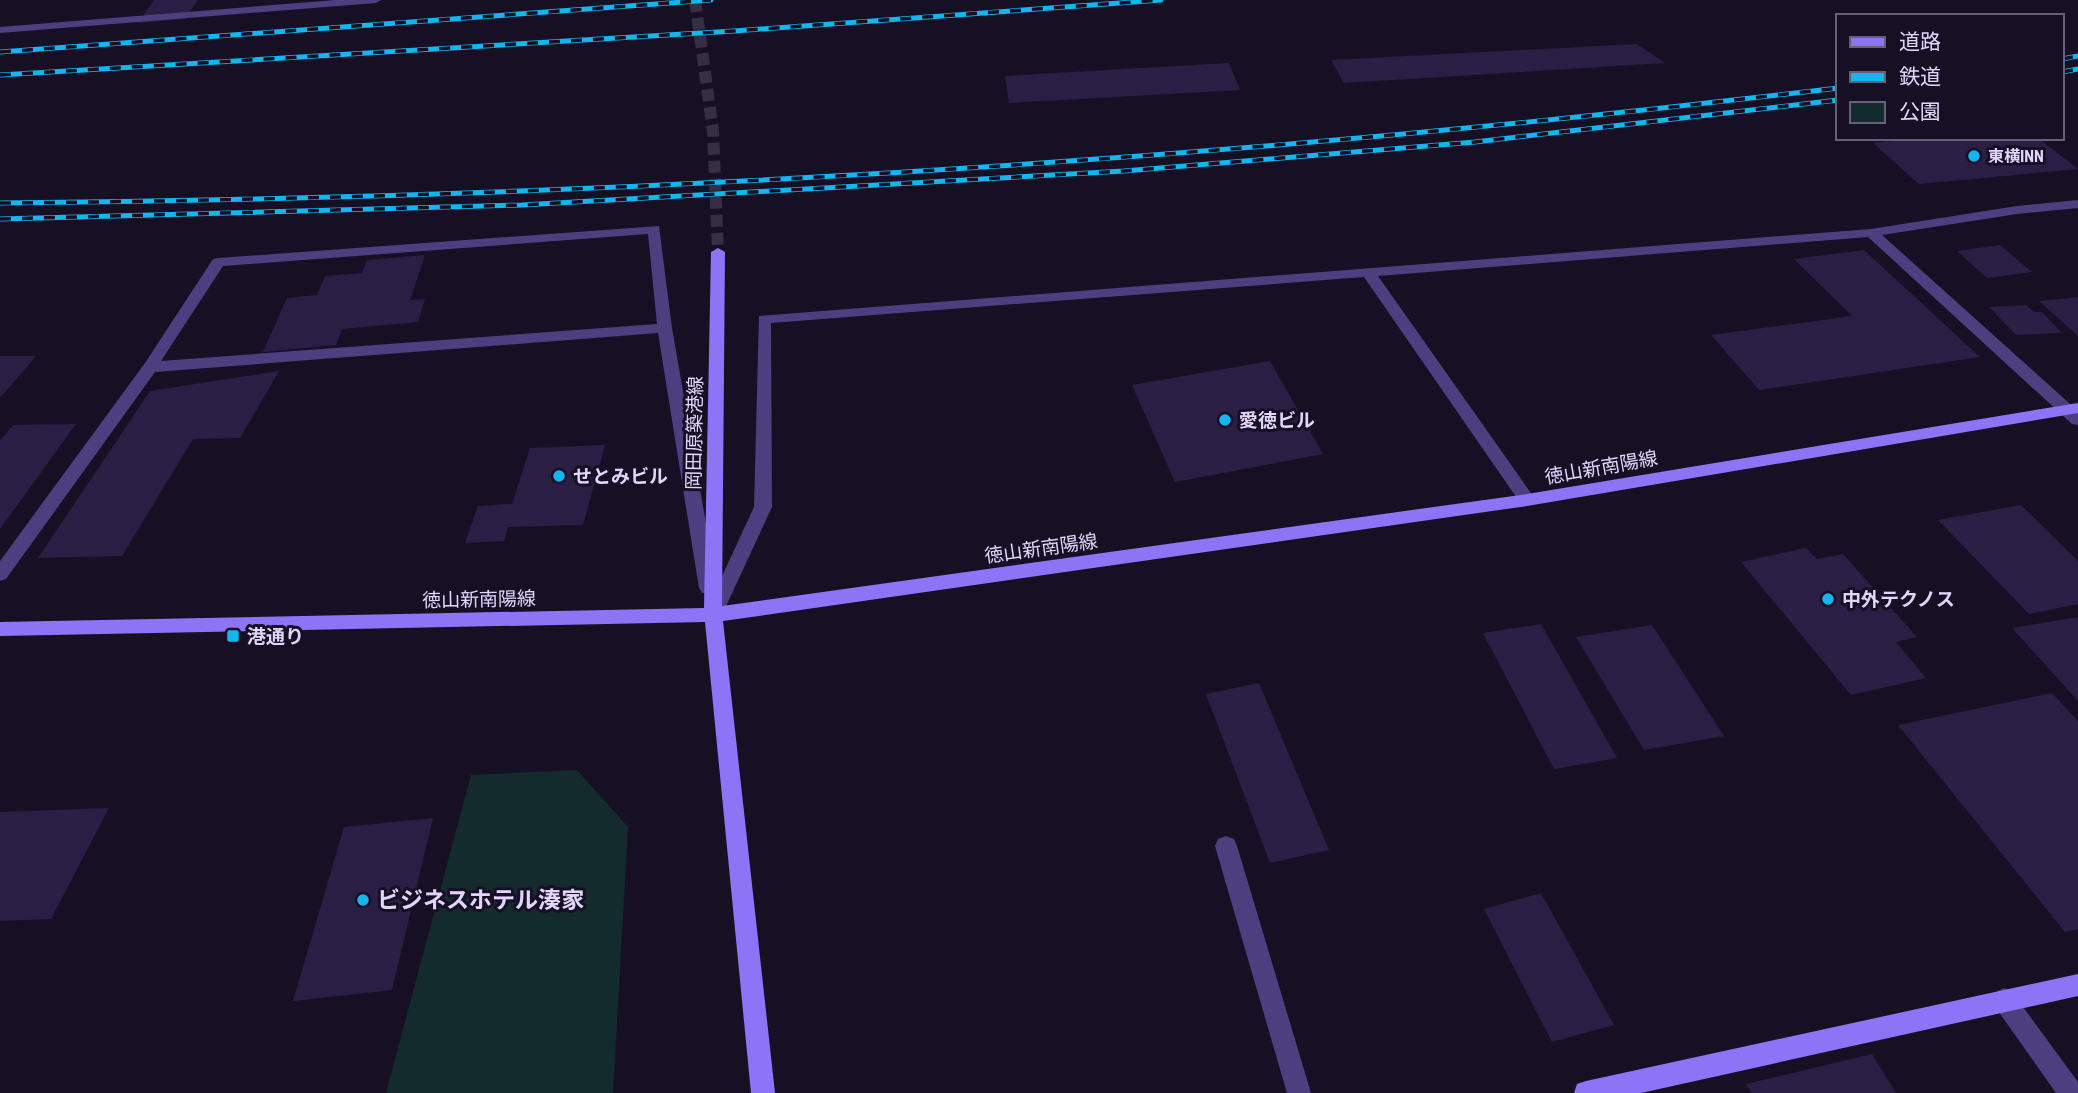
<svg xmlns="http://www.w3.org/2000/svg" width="2078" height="1093" font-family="'Roboto Condensed','Noto Sans JP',sans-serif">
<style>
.green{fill:#142b2e}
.building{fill:#2b1e44}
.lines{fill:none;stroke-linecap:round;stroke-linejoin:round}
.secondary-tunnel{stroke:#352e44;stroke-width:12;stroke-dasharray:12 6;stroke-linecap:butt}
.street{fill:#4b3f80;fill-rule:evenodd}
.secondary{fill:#8b74f5;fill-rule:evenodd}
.rail-casing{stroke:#11b7ee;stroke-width:5}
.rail{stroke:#171024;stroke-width:3.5;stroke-dasharray:11;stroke-linecap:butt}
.poi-dot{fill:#11b7ee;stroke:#171024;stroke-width:2.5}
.labels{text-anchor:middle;stroke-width:6;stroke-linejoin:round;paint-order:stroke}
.far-poi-label{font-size:16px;font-weight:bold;fill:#e0d6fc;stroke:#171024;text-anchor:start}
.poi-label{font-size:19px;font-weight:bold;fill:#e0d6fc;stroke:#171024;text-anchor:start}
.street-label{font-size:19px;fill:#e0d6fc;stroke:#171024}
.near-poi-label{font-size:23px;font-weight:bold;fill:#e0d6fc;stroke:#171024;text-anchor:start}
</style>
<rect width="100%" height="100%" fill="#171024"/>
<path class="green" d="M577,770l51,57 -15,266h-227l85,-318z"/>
<path class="building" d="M154,0h44l-13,19 -47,4z
M1637,44l28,19 -321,20 -13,-23z
M1229,63l11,27 -231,13 -4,-27z
M1922,138h116l40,31 -159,15 -46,-41z
M2000,245l32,27 -45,6 -30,-27z
M1864,250l116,107 -221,33 -48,-55 141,-19 -58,-57z
M425,255l-15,45 15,-1 -7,23 -76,7 -6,16 -73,7 24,-54 30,-3 8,-19 37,-3 5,-13z
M2078,297v39l-39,-35z
M2026,305l8,7h8l20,21 -46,2 -27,-28z
M0,356h36l-36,42z
M1270,361l53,93 -148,28 -43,-97z
M279,371l-39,67 -47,1 -71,117 -84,2 112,-167z
M76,424l-76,105v-88l13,-16z
M605,445l-22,80 -75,2 -4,14 -39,2 13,-37 34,-2 18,-56z
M2021,505l57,56v43l-49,10 -91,-94z
M1806,548l11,11 26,-5 74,83 -21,5 30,36 -75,17 -110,-133z
M2078,617v84l-66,-73z
M1541,624l76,134 -63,11 -71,-136z
M1652,625l72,111 -80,14 -68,-113z
M1259,683l70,167 -59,13 -64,-169z
M2052,693l26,28v208l-13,3 -167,-207z
M109,808l-58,111 -51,2v-109z
M433,818l-41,172 -99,11 51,-174z
M1541,893l73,132 -62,17 -68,-133z
M1872,1054l24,39h-145l-5,-9z"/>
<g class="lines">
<path class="secondary-tunnel" d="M695,0l18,131 5,121"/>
<path class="street" d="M336,0h45l-5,3 -376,30v-6z
M2078,200v8l-61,6 -135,21 196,176v14l-6,-1 -204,-187 -490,39 155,220 2,4 -8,6 -6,-2 -157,-227 -593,46 1,184 -50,108 -3,5 -6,2 -6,-2 -3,-5 10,-22h-12l-3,-5 -41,-255 -503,39 -149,207 -6,2v-20l145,-198 68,-104 5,-1 441,-32 13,102 45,259 37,-80 5,-191 1112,-87 146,-23zM648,234l9,90 -496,37 62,-95z
M1226,836l8,3 3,7 74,247h-24l-72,-247 3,-7z
M2004,988l8,4 66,90v11h-22l-60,-85 -4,-8 4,-8z"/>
<path class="secondary" d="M718,248l7,4 -3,354 805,-112 551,-91v10l-551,93 -804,115 52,472h-24l-46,-471 -705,14v-14l704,-14 7,-356z
M2078,974v22l-437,97h-67l3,-9 9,-3z"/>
<g class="rail-casing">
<path id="rail" d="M0,52l711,-52
M2062,59l16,-3
M2062,72l16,-3
M0,75l734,-44 427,-31
M0,203c614,-5 1229,-42 1838,-115
M0,219l522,-14 602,-34 351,-29 363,-42"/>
</g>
<use href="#rail" class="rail"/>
</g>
<g class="poi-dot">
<circle cx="1974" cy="156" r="7"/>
<circle cx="1225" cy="420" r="7"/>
<circle cx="559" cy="476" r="7"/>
<circle cx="1828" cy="599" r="7"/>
<rect x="226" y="629" width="14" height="14" rx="3.5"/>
<circle cx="363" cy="900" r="7"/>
</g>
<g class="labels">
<g class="far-poi-label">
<text x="1988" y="162">東横INN</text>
</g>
<g class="poi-label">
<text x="1239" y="427">愛徳ビル</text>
<text x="573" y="483">せとみビル</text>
<text x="1842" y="606">中外テクノス</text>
<text x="247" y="643">港通り</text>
</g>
<g class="street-label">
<text transform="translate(694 433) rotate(-89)" y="7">岡田原築港線</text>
<text transform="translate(1601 467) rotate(-10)" y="7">徳山新南陽線</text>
<text transform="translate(1041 548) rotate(-8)" y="7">徳山新南陽線</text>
<text transform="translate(479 599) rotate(-1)" y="7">徳山新南陽線</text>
</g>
<g class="near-poi-label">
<text x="377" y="908">ビジネスホテル湊家</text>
</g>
</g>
<rect x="1836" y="14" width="228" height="126" fill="#171024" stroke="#675f7a" stroke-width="2"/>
<rect x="1850" y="37" width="35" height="10" fill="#8b74f5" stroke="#675f7a" stroke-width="2"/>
<text x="1899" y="49" font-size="21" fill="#e0d6fc">道路</text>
<rect x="1850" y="72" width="35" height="10" fill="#11b7ee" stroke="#675f7a" stroke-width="2"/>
<text x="1899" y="84" font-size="21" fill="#e0d6fc">鉄道</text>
<rect x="1850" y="102" width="35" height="21" fill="#142b2e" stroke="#675f7a" stroke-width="2"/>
<text x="1899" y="119" font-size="21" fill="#e0d6fc">公園</text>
</svg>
